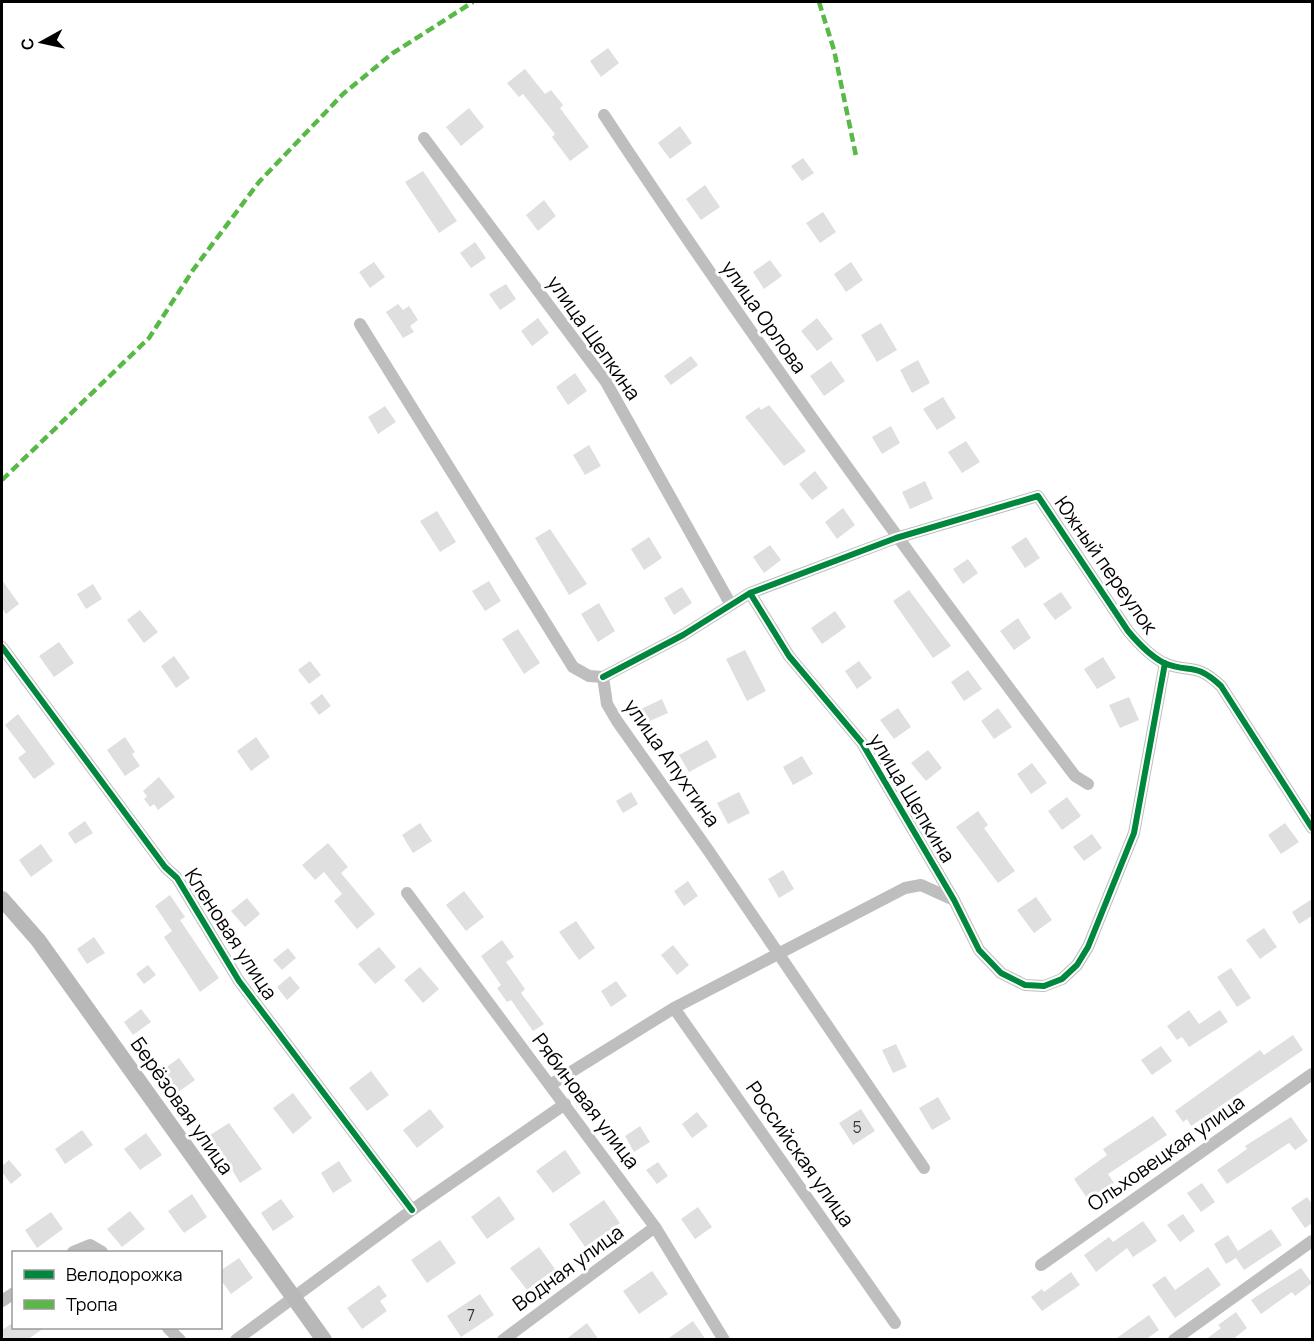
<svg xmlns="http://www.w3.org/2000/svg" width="1314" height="1341" font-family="Manrope,sans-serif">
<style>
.building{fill:#dfdfdf}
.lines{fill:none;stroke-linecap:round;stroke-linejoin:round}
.minor{stroke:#bebebe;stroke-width:12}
.secondary{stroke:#b8b8b8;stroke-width:16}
.quiet{stroke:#58b947;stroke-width:4.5;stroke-dasharray:9 4.5;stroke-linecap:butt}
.cycleway-casing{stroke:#fff;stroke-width:10}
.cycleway{stroke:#00873e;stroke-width:6}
.labels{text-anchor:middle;stroke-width:6;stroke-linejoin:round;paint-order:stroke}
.number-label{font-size:16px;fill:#383838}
.street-label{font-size:20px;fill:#000;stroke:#fff}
</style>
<rect width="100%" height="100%" fill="#fff"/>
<path class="building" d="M608,48l11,15 -18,14 -11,-16z
M525,69l20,25 6,-4 12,15 -3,3 29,39 -19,14 -18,-24 3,-3 -32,-40 -4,3 -12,-14z
M469,108l15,19 -23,19 -15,-19z
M680,126l12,17 -22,16 -12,-16z
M803,158l11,15 -12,8 -11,-15z
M423,171l34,50 -18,12 -34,-51z
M705,185l15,22 -19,13 -15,-21z
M544,200l12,16 -18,15 -12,-16z
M823,212l13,20 -16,11 -14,-20z
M475,242l11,16 -15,10 -11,-15z
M770,260l12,16 -18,13 -11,-17z
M374,262l11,15 -15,11 -11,-16z
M851,262l12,18 -17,12 -12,-18z
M506,284l10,15 -16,11 -11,-16z
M398,304l5,6 6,-4 9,14 -8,6 4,6 -11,6 -17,-26z
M538,318l11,15 -17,13 -11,-15z
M817,318l16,21 -16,12 -16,-20z
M881,323l16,27 -20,12 -16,-27z
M691,356l7,9 -27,20 -7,-9z
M918,360l12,23 -18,10 -12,-23z
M831,361l14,20 -21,15 -14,-20z
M575,373l12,18 -19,14 -12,-18z
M943,397l13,21 -19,12 -14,-21z
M769,405l37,46 -22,15 -39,-49 14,-10 2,3z
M385,406l11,16 -18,12 -10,-17z
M891,426l9,17 -18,11 -10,-17z
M966,441l14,21 -18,11 -14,-21z
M589,445l12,21 -16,9 -12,-20z
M815,471l13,17 -16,12 -13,-16z
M925,481l8,18 -23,10 -8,-17z
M843,508l12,17 -18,14 -12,-17z
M437,511l19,31 -16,10 -20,-31z
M550,529l37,55 -18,11 -34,-57z
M649,537l13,21 -18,12 -13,-21z
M1026,537l14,21 -15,10 -14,-21z
M770,545l11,15 -17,13 -11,-16z
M968,559l10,14 -15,11 -10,-15z
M2,580l17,24 -13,10 -4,-6z
M489,581l12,20 -16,10 -13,-20z
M93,584l9,15 -16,10 -9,-15z
M682,587l10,16 -18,12 -10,-17z
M909,590l42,56 -18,12 -40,-57z
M1061,592l11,16 -17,12 -12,-16z
M599,603l16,28 -17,11 -17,-28z
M140,610l18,22 -14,11 -17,-23z
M835,611l11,16 -24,17 -11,-16z
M1018,618l13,20 -17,12 -14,-19z
M518,629l22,34 -16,11 -22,-35z
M59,642l15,21 -20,14 -15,-21z
M745,650l21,41 -19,10 -21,-42z
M174,656l16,22 -14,10 -15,-22z
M1103,657l13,21 -19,11 -13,-20z
M310,661l11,14 -12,9 -11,-14z
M859,661l13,17 -15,11 -12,-18z
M968,670l14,19 -18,12 -13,-19z
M322,694l9,12 -12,9 -9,-12z
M1129,697l10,23 -19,8 -11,-23z
M662,699l6,14 -23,10 -6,-13z
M898,708l13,19 -17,12 -14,-19z
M998,708l14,19 -18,12 -13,-18z
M18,714l37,50 -21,15 -16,-21 8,-6 -21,-27z
M125,737l10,15 -3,2 8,12 -15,10 -18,-26z
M256,737l14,20 -19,14 -14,-20z
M707,740l10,17 -28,15 -10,-17z
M928,750l14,18 -16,13 -15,-18z
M802,756l11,18 -20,11 -10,-18z
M1032,763l15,20 -16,11 -14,-20z
M159,777l16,20 -17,13 -4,-6 -4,3 -6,-8 3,-3 -4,-5z
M631,792l7,12 -15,9 -7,-12z
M739,792l11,21 -22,11 -11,-21z
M1067,797l14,19 -19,14 -14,-19z
M978,811l10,14 -4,3 31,43 -17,12 -42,-56z
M85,821l8,12 -18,11 -7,-11z
M420,823l12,18 -19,12 -11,-18z
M1285,823l14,19 -18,12 -13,-19z
M1092,834l10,14 -18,13 -11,-14z
M328,843l20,24 -7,6 34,41 -18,15 -23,-28 8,-7 -18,-22 -9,8 -13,-15z
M41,844l12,17 -22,16 -12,-17z
M783,870l11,19 -15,9 -11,-19z
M688,881l10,15 -14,10 -10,-15z
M464,891l20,26 -18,14 -20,-26z
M170,895l15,22 -5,3 39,58 -19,14 -36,-55 8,-6 -17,-25z
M1036,897l16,23 -18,13 -17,-23z
M247,898l13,16 -15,13 -14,-16z
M1312,899v17l-13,8 -7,-12z
M576,921l19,27 -16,12 -20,-28z
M1264,928l13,19 -17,12 -14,-19z
M94,937l11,16 -18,11 -10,-15z
M502,940l12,17 -8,5 19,27 -4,4 23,31 -11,7 -22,-31 -4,2 -10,-14 4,-3 -20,-29z
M673,945l16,20 -12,10 -16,-20z
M379,947l17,20 -21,17 -17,-20z
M288,948l8,10 -14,12 -9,-10z
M148,965l8,10 -12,9 -8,-10z
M420,967l19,22 -16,14 -19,-23z
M1231,968l20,30 -14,9 -20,-30z
M290,976l10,12 -13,12 -10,-13z
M616,981l11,15 -16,11 -10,-16z
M141,1009l10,13 -18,13 -9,-13z
M1189,1010l10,14 21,-14 8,12 -39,25 -7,-10 -5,3 -10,-14z
M1293,1035l10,15 -112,76 -4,-7 -4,3 -8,-11 85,-61 4,5z
M896,1044l11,23 -14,6 -11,-23z
M1161,1046l11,15 -20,14 -11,-15z
M179,1058l16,22 -18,13 -16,-22z
M371,1071l18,24 -22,16 -18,-23z
M293,1093l19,25 -19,16 -20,-26z
M938,1097l13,22 -19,11 -13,-22z
M430,1109l14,18 -27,21 -14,-18z
M861,1109l14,22 -22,14 -14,-22z
M697,1112l11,14 -16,12 -10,-14z
M1153,1116l14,19 -59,39 6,9 -25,18 -15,-22 33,-24 -4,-6z
M1291,1117l17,24 -13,9 -6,-7 -62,41 -10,-14 30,-21 -2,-3z
M229,1123l33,46 -22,14 -20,-33 -4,3 -9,-16z
M640,1126l10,16 -16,10 -9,-16z
M82,1130l11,15 -28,19 -10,-15z
M146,1133l16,22 -22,15 -16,-21z
M565,1150l16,23 -28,20 -17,-22z
M9,1160l13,15 -11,9 -9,-12v-6z
M339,1161l13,20 -19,12 -12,-20z
M658,1162l10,14 -11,8 -11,-14z
M1202,1183l13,19 -14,10 -14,-19z
M192,1194l15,23 -23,16 -16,-22z
M499,1196l16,23 -28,20 -16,-22z
M1307,1197l5,7v19l-7,5 -14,-20z
M281,1199l13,18 -21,14 -12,-18z
M604,1200l16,23 -35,24 -16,-23z
M698,1207l14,20 -17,12 -14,-20z
M130,1211l15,18 -23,18 -15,-18z
M51,1212l12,17 -26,19 -12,-18z
M1183,1214l12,17 -15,11 -13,-17z
M1143,1221l14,20 -24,16 -6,-9 -31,24 -12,-17 25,-18 4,5z
M1271,1229l11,16 -38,25 -8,-12 -10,6 -12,-20 14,-9 10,16z
M440,1240l16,23 -29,20 -16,-23z
M539,1247l16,22 -28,21 -17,-22z
M239,1258l14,20 -22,16 -11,-15v-8z
M1208,1267l13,18 -46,33 -23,-33 13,-9 10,14z
M1301,1268l11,15 -17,13 -3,-4 -31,22 -10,-14z
M652,1271l16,23 -29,20 -16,-23z
M1071,1272l9,13 -38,26 -11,-14 11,-8 2,3z
M379,1285l8,11 -7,5 7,10 -25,18 -15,-21z
M480,1294l14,21 -33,22 -14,-21z
M1236,1312l11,16 -15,12h-27l16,-12 -3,-3z
M1149,1315l10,15 -14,10h-31z
M693,1321l13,19h-40z
M14,1322v6h30l-17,12h-23l-2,-10z
M587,1323l12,17h-34z"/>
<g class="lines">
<path class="minor" d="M604,115c149,226 308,445 471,661l13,8
M424,138l182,244 125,223
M360,324l213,343 16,9 14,1
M750,593l39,63 73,87 92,157 25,50 22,23 24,12 19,1 18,-7 15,-14 11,-18 46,-114 31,-170
M2,647l163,220 12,11 62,103 173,229
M603,677l80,-42 67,-42 146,-55 142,-42 90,135c10,12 22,25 36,32 26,11 30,-2 57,23l91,142
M603,677l4,27 10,17 91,129 216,318
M407,893l248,334 69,113
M674,1008l221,315
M550,1085l124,-77 231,-120 16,-3 33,15
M73,1252l17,-7 12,7
M1041,1265l271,-191
M2,1301l12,-8
M168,1328l12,12
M236,1340l176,-130 153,-106
M503,1340l152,-113
M1174,1340l138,-99"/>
<path class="secondary" d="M2,899l36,41 286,400"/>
<path class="quiet" d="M819,2l15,48 22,106
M2,480l147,-142 44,-68 66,-88 84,-88 50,-41 80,-51"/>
<g class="cycleway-casing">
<path id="cycleway" d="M750,593l39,63 73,87 92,157 25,50 22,23 24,12 19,1 18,-7 15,-14 11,-18 46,-114 31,-170
M2,647l163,220 12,11 62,103 173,229
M603,677l80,-42 67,-42 146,-55 142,-42 90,135c10,12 22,25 36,32 26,11 30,-2 57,23l91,142"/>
</g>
<use href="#cycleway" class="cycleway"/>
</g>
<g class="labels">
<g class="number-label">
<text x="857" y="1133">5</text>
<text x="471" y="1321">7</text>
</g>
<g class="street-label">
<text transform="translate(764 317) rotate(55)" y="7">улица Орлова</text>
<text transform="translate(594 338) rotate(55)" y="7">улица Щепкина</text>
<text transform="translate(1106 565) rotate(55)" y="7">Южный переулок</text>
<text transform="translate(672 763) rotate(55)" y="7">улица Апухтина</text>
<text transform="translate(912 798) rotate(59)" y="7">улица Щепкина</text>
<text transform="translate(231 934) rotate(57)" y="7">Кленовая улица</text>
<text transform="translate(586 1101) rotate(53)" y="7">Рябиновая улица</text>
<text transform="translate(182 1106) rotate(55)" y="7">Берёзовая улица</text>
<text transform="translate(1166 1153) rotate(-35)" y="7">Ольховецкая улица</text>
<text transform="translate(800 1154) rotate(55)" y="7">Российская улица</text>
<text transform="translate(568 1268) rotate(-36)" y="7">Водная улица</text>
</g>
</g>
<rect width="1314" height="1341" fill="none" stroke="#000000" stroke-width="6"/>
<rect x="12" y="1251" width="210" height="78" fill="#ffffff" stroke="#999999" stroke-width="1.5"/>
<rect x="24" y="1270" width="30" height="9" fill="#00873e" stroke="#999999" stroke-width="1.5"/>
<text x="66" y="1281" font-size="18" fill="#000000">Велодорожка</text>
<rect x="24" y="1300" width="30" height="9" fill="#58b947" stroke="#999999" stroke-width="1.5"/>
<text x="66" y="1311" font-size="18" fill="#000000">Тропа</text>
<g transform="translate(42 42) rotate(262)" stroke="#ffffff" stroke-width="4.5" paint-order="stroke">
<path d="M0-4.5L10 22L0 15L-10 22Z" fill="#000000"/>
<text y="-9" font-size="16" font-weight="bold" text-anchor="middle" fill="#000000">С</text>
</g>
</svg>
